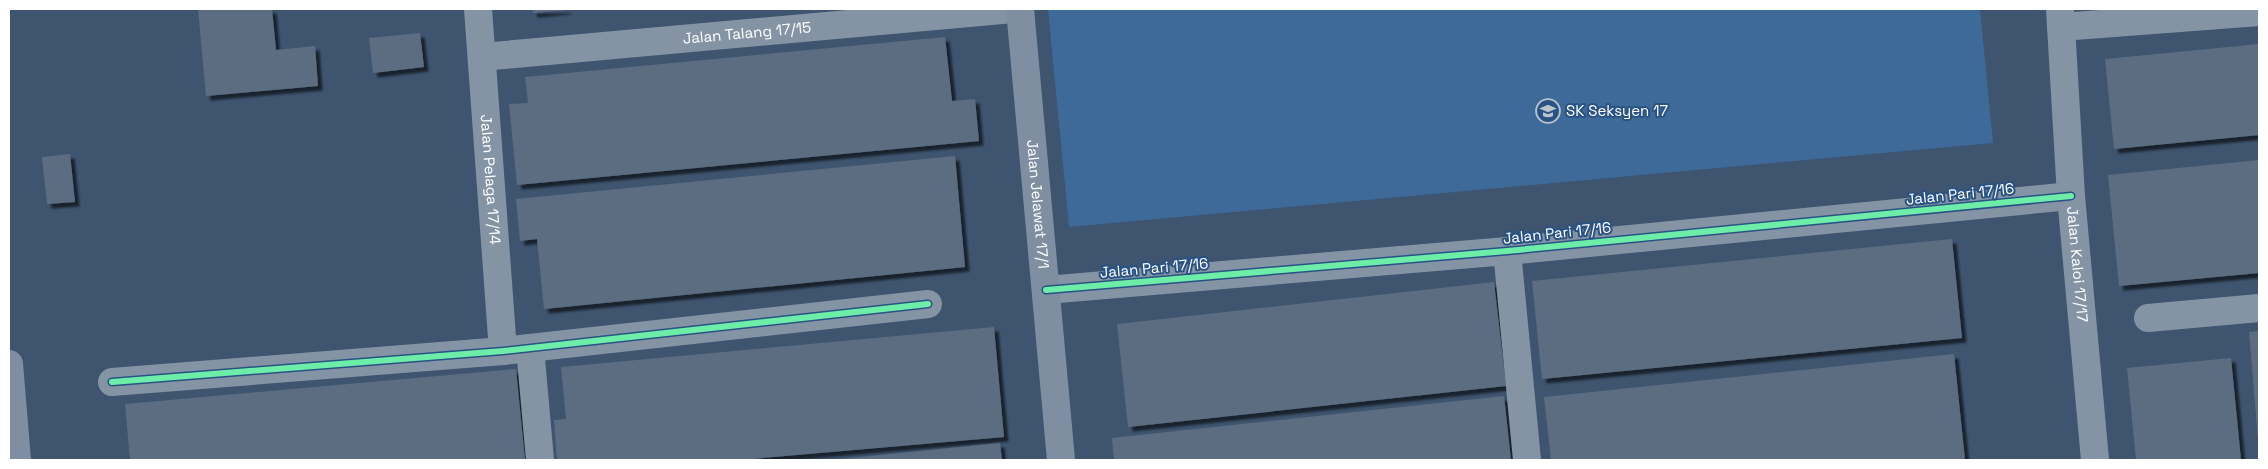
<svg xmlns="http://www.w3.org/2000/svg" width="2268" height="469" font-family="'Space Grotesk',sans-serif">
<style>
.green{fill:#3e6a99}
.building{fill:#5b6d82;filter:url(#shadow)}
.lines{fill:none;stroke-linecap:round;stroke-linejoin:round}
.street{stroke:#8494a5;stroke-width:28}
.secondary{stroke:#7f8fa1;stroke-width:28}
.cycleway-casing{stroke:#295384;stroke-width:9}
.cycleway{stroke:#6deda7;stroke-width:6}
.labels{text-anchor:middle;stroke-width:4;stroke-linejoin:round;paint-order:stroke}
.street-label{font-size:15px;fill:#fff;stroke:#295384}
.poi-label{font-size:15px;fill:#fff;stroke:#295384;text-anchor:start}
</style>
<defs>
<filter id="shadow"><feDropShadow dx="4.5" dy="4.5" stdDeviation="1" flood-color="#0009"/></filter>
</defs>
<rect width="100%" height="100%" fill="#3e546f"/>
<path class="green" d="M1048,9h932l13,134 -924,84z"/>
<path class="building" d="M198,9h74l4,41 39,-4 3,40 -112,10z
M532,9h35v1l-34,3z
M420,33l4,34 -51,6 -4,-35z
M945,37l7,64 23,-2 4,42 -462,44 -8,-81 19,-1 -3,-26z
M2259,44v91l-145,14 -9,-90z
M70,154l5,48 -28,2 -5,-47z
M955,156l10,111 -421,42 -7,-70 -17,2 -4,-42z
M2259,160v113l-140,13 -11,-111z
M1952,239l10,99 -420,41 -10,-98z
M1494,282l12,104 -378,41 -11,-103z
M994,327l10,110 -264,23h-183l-3,-40 12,-1 -5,-52z
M2259,331v109h-1l-9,-108z
M1954,354l11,106h-414l-7,-63z
M2231,358l10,102h-105l-9,-92z
M516,369l9,91h-395l-5,-56z
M1504,396l7,64h-397l-2,-22z
M1000,443l2,17h-161v-1z"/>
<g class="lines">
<g class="street">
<path id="s1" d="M478,9l25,342"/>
<path id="s2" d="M2060,9l11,187 24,264"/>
<path d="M2061,27l198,-15"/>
<path id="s3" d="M482,57l531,-48"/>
<path d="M1507,251l20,209"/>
<path d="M1046,290l461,-39 564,-55"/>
<path d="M2148,318l111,-10"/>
<path d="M530,348l10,112"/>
<path d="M112,382l391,-31 425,-47"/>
</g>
<g class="secondary">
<path id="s4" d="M1020,9l41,451"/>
<path d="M9,364l8,96"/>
</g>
<g class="cycleway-casing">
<path id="cycleway" d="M1046,290l461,-39 564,-55
M112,382l391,-31 425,-47"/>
</g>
<use href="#cycleway" class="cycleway"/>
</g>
<defs>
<g id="school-ring" transform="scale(1.25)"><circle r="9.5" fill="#295384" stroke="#bbc3cd" stroke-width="1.5"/><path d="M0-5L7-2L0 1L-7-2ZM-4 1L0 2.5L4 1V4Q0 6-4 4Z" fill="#bbc3cd"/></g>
</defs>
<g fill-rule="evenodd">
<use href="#school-ring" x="1548" y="111"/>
</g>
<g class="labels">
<g class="street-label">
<text dy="5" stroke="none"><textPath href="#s3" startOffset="266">Jalan Talang 17/15</textPath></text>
<text dy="5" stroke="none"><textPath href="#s1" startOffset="171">Jalan Pelaga 17/14</textPath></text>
<text transform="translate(1960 194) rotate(-6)" y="5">Jalan Pari 17/16</text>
<text dy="5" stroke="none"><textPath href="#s4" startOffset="196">Jalan Jelawat 17/1</textPath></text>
<text transform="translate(1557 233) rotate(-6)" y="5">Jalan Pari 17/16</text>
<text dy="5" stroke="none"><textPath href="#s2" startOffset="256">Jalan Kaloi 17/17</textPath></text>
<text transform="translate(1154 268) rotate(-5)" y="5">Jalan Pari 17/16</text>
</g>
<g class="poi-label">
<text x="1566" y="116">SK Seksyen 17</text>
</g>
</g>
<rect width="2268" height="469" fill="none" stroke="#ffffff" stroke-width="20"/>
</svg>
